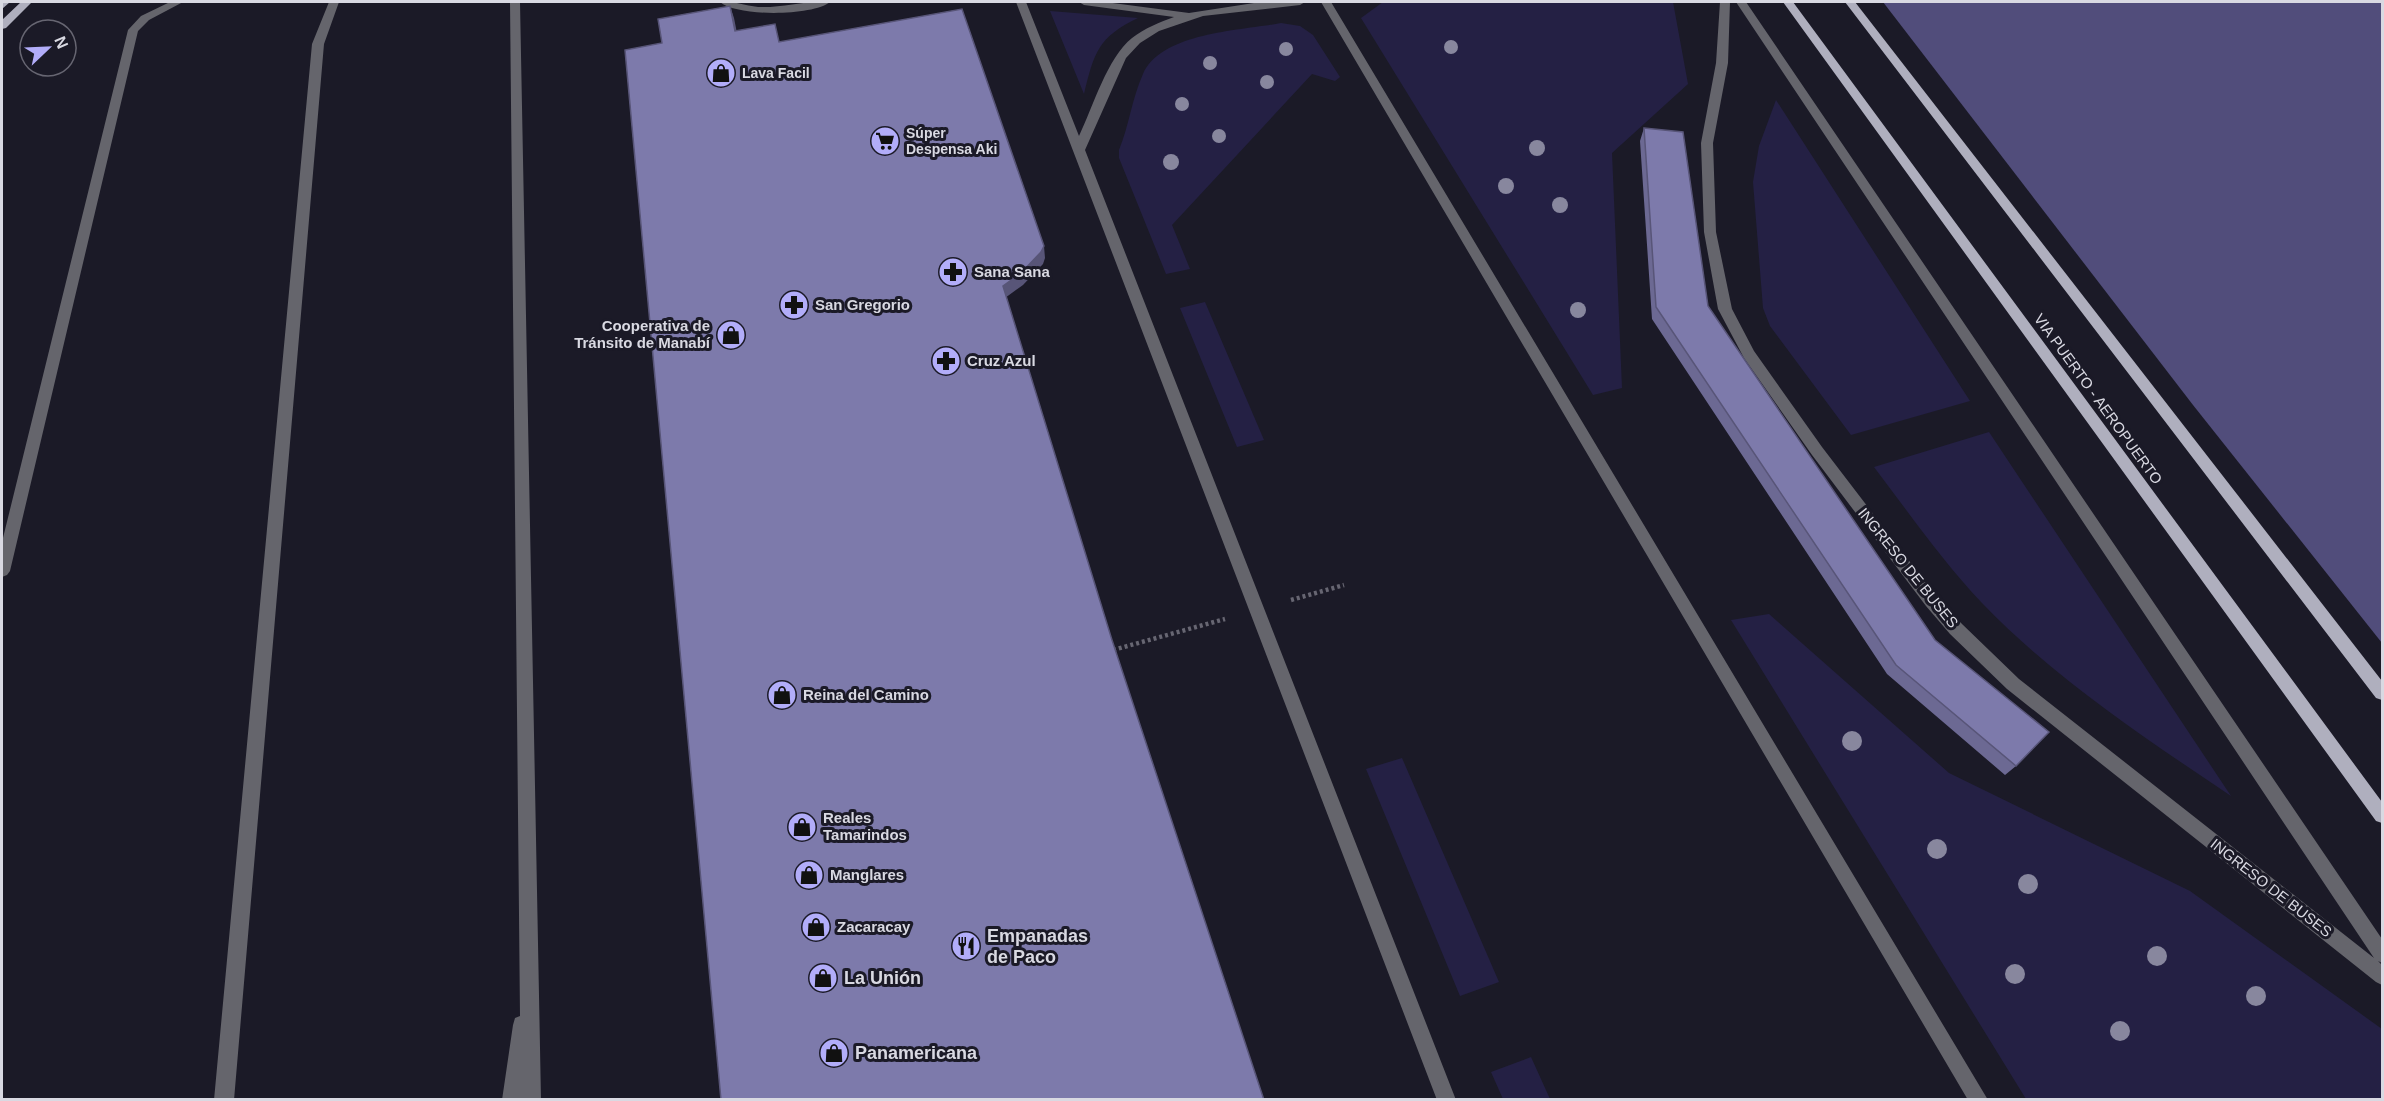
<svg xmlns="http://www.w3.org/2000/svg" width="2384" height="1101" font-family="Arial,sans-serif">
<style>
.green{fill:#242044}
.forest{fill:#514d7b}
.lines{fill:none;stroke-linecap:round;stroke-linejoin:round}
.path{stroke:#676672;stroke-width:4.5;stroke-dasharray:3 3;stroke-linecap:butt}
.minor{fill:#65656c;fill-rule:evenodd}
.major{fill:#afafbe;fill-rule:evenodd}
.tree{fill:#88879e}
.wall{fill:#6c6993}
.shaded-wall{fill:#585578}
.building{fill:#7d7aab;stroke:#585578;stroke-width:1.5}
.labels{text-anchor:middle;stroke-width:6;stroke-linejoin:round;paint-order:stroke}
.far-poi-label{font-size:14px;font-weight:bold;fill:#d9d9e2;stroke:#1b1a27;text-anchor:start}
.poi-label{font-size:15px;font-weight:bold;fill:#d9d9e2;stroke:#1b1a27;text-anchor:start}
.street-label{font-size:15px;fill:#d9d9e2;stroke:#1b1a27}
.near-poi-label{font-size:18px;font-weight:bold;fill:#d9d9e2;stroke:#1b1a27;text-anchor:start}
</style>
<rect width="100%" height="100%" fill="#1b1a27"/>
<path class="green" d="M1383,2h290l15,82 -76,69 10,235 -29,7 -232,-377z
M1050,11l88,7c-40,19 -44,35 -54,76z
M1281,23l19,3 13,9 27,42 -5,4 -23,-7 -140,151 18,44 -24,5 -47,-116v-8c10,-24 13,-52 24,-76 19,-42 97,-43 138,-51z
M1776,100l194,301 -119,34 -81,-109 -7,-18 -10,-126 6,-36z
M1205,302l59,138 -27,7 -57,-139z
M1989,432l242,364c-86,-58 -176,-117 -249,-193 -39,-41 -73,-90 -108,-136z
M1769,614l180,159 241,118 192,138v70h-356l-295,-479z
M1402,758l97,224 -39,14 -94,-227z
M1531,1057l19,42h-47l-12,-27z"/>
<path class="forest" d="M1883,2h499v641l-189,-238z"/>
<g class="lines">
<path class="path" d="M1291,600l53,-15
M1113,650l112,-31"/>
<path class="minor" d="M170,2h13l-34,18 -11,11 -128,540 -3,4 -5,2v-35l126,-512 13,-14z
M329,2h10l-15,42 -90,1056h-20l98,-1056z
M510,2h10l21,1098h-39l11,-75 2,-7 5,-2z
M720,2c14,-2 28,5 43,5 22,0 45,-7 67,-5 -17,14 -93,15 -110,0z
M1016,2h10l53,134c14,-29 28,-78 53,-98 13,-10 28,-16 42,-21l-90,-12 -5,-3h26l84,11 65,-10 51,-1 -5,3 -97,11 -44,15 -19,12 -14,15 -41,92 371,950h-19z
M1321,2h10l657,1098h-20z
M1720,2h10l-2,61 -15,80 3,89 16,77 22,42 68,96 114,149 26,28 57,55 355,279 -638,-956h10l636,937v24l-4,-2 4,4v20l-6,-3 -369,-293 -57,-55 -24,-28 -114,-151 -68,-97 -26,-49 -14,-77 -3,-89 15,-80z"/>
<path class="major" d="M2,2h8l-8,7z
M21,2h11l-26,26 -4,1v-9z
M1783,2h10l589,800v21l-6,-2z
M1845,2h10l527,679v19l-6,-2z"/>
</g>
<g class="tree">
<circle cx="1451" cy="47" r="7"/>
<circle cx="1286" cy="49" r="7"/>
<circle cx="1210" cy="63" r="7"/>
<circle cx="1267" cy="82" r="7"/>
<circle cx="1182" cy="104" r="7"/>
<circle cx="1219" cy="136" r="7"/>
<circle cx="1537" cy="148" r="8"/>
<circle cx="1171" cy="162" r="8"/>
<circle cx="1506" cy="186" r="8"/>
<circle cx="1560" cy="205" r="8"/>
<circle cx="1578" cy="310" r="8"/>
<circle cx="1852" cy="741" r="10"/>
<circle cx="1937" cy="849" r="10"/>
<circle cx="2028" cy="884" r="10"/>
<circle cx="2157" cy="956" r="10"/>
<circle cx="2015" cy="974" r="10"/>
<circle cx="2256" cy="996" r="10"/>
<circle cx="2120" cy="1031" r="10"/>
</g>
<path class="wall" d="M1644,128l64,178 308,460 -11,9 -118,-101 -235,-355 -12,-178z"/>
<path class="shaded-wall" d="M730,6l4,12 5,25 -4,-12z
M1044,246l1,12 -2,6 -20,21 -18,13 -2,-12z"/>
<path class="building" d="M730,6l5,25 40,-7 4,18 183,-33 82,237 -3,6 -20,21 -18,13 109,354 152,460h-543l-96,-1050 37,-7 -4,-24z
M1644,128l39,4 25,174 227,334 114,92 -33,34 -120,-101 -240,-358z"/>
<defs>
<g id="shop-disc" transform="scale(1.5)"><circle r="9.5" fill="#b2adf9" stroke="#1b1a27"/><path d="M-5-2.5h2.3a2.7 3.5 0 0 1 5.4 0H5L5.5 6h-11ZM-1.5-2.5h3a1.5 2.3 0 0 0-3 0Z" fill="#111"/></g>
<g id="supermarket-disc" transform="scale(1.5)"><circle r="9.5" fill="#b2adf9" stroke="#1b1a27"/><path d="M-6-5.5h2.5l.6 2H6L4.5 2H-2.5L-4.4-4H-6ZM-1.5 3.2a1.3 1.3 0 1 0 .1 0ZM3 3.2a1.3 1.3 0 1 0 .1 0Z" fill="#111"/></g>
<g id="pharmacy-disc" transform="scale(1.5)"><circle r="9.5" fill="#b2adf9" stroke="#1b1a27"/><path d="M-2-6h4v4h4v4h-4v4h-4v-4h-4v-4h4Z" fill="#111"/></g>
<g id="restaurant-disc" transform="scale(1.5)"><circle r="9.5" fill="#b2adf9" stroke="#1b1a27"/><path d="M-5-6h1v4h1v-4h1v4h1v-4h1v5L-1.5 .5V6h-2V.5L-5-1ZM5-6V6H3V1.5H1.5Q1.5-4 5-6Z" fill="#111"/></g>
</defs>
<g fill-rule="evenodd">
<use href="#shop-disc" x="721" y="73"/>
<use href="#supermarket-disc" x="885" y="141"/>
<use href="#pharmacy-disc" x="953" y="272"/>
<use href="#pharmacy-disc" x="794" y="305"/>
<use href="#shop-disc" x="731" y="335"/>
<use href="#pharmacy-disc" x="946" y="361"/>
<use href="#shop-disc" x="782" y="695"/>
<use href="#shop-disc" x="802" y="827"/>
<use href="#shop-disc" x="809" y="875"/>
<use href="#shop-disc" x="816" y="927"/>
<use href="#restaurant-disc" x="966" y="946"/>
<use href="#shop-disc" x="823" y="978"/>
<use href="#shop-disc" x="834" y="1053"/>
</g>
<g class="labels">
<g class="far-poi-label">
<text x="742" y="78">Lava Facil</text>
<text x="906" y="138">Súper<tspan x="906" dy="16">Despensa Aki</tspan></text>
</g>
<g class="poi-label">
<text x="974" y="277">Sana Sana</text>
<text x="815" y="310">San Gregorio</text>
<text x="710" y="331" text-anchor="end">Cooperativa de<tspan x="710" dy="17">Tránsito de Manabí</tspan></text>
<text x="967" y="366">Cruz Azul</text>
<text x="803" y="700">Reina del Camino</text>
<text x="823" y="823">Reales<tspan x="823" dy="17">Tamarindos</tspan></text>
<text x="830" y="880">Manglares</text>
<text x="837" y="932">Zacaracay</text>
</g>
<g class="street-label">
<text transform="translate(2098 399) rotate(54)" y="5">VIA PUERTO - AEROPUERTO</text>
<text transform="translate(1908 568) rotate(51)" y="5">INGRESO DE BUSES</text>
<text transform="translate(2271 888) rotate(38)" y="5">INGRESO DE BUSES</text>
</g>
<g class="near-poi-label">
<text x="987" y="942">Empanadas<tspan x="987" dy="21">de Paco</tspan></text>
<text x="844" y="984">La Unión</text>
<text x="855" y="1059">Panamericana</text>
</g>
</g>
<rect width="2384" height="1101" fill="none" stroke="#d9d9e2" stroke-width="6"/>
<g transform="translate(48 48) rotate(67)"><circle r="28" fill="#1b1a27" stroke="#676672" stroke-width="1.5"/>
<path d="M0-4.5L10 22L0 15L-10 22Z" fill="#b2adf9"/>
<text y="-9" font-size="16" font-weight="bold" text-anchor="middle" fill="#d9d9e2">N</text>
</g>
</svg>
